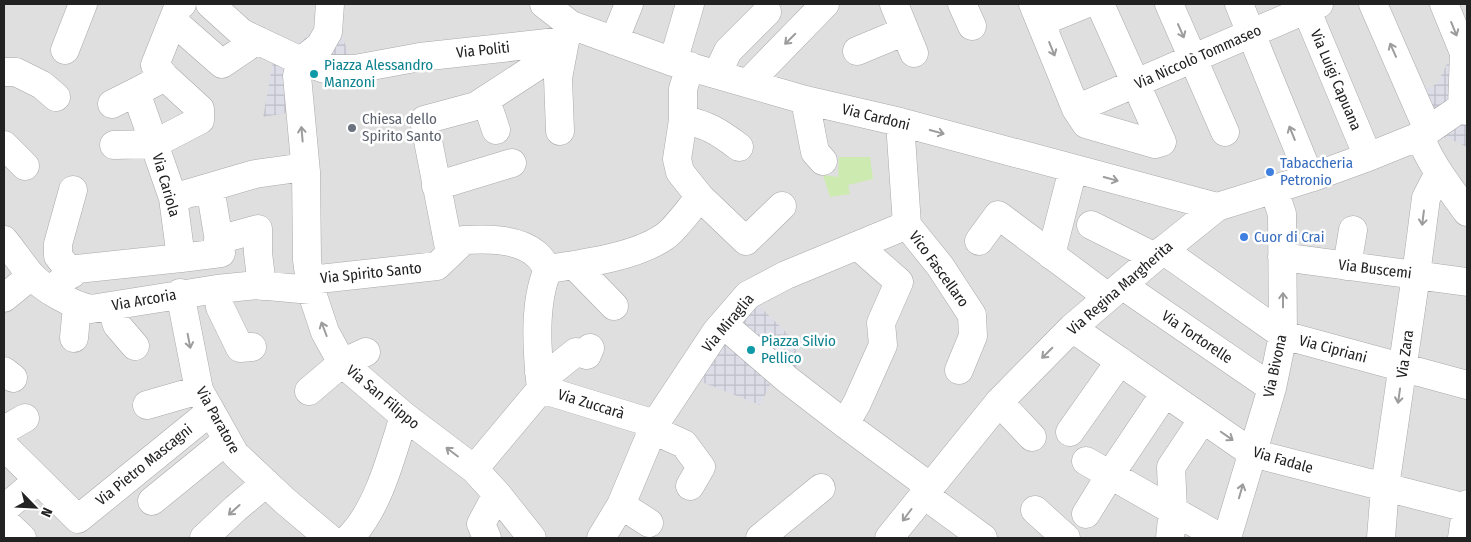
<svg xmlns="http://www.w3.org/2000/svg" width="1471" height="542" font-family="'Fira Sans Condensed',sans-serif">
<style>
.residential{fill:#e0dfdf}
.grass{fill:#cdebb0}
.plaza{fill:url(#plaza-grid)}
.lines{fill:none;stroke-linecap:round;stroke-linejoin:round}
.minor-casing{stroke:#a9a9a9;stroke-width:29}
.minor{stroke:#fff;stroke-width:28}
.oneway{stroke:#9c9c9c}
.culture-dot{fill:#0f9aa8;stroke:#fff;stroke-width:2}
.worship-dot{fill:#6b7280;stroke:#fff;stroke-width:2}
.shop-dot{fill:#3f7fe0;stroke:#fff;stroke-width:2}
.labels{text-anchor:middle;stroke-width:5;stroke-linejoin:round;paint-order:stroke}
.street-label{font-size:15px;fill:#222;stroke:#fff}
.culture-label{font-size:15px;fill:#0d838f;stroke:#fff;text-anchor:start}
.worship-label{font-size:15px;fill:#5b616d;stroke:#fff;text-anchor:start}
.shop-label{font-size:15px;fill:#366cbe;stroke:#fff;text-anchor:start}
</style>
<defs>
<pattern id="plaza-grid" width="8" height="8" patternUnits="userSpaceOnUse" patternTransform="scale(1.25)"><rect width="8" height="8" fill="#dddde8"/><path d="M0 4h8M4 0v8" fill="none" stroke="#bdbdc7"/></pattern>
</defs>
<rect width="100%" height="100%" fill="#f2efe9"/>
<path class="residential" d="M4,4h1463v534h-1463z"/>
<path class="grass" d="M839,157h31l3,22 -25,6 2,9 -20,3 -7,-22 15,2z"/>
<path class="plaza" d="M317,29l25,6 9,27 -9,16 -31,2 -24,33 -24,4 11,-60 18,-9z
M1452,54h15v93l-21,-10 -12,5 -13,-51 16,-7z
M748,295l47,46 -4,4 12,10 -11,21 -18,1 -14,28 -66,-26z"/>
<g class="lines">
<g class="minor-casing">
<path id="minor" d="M210,4l32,29 59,28 24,8h30l65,-12 145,-16 6,-16
M330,4l-2,28 -8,14 -19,15 -4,15 9,96 1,88 4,30 14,42 17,31 62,53 70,53 23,25 35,44
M544,4l27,21 102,37 132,38 95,22 317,85
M894,4l20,49
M962,4l10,22
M1033,4l43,105 10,15 69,20 7,-2 -62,-138
M1169,4l56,128
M1239,4l71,174
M1304,4l64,153
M1373,4l55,126
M1444,4l20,49 -2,54 5,4
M173,21l49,43 35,-24
M1041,22l44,-18
M614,41l15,-37
M65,50l18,-46
M857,51l48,-20
M673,62l17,-58
M4,72h12l26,13 14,12
M717,74l11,-23 39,-39
M748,83l77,-79
M486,100l10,30
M805,100l10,52 8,9
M112,104l24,-12
M1076,109l243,-105
M683,120c24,4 36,12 56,27
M560,131l-2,-53 7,-37
M1420,136c10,28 30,52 47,76
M4,145l21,21
M114,145l40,-1 46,-24v-11l-35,-32
M436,186l76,-23
M700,197l46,44 36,-35
M173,198l82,-24 50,-7
M907,225l33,41 32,49 1,21 -14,34
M1091,225l64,32
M4,240c9,11 17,23 26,34 13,15 42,31 61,35l126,-20 40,-4 54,5
M218,240l40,-11v24l4,33
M979,241l19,-26 110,82
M1163,250l120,85 184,50
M450,253l-26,-133 52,-14 69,-45 20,-20
M1051,255l22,-86
M1282,257l185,25
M181,258l40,-5 -11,-66
M574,265l40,41
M1347,266l6,-36
M72,274l-14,-18v-12l15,-54
M310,280l127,-14 27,-26c22,-1 54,-2 72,14 5,4 9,11 12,15 34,-5 87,-12 116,-32 11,-7 26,-29 36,-40l-20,-25 -3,-13 6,-39v-31l7,-23
M1122,285l150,103
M217,289l3,18 20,41 12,-1
M50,290l27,-21 104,-11 -8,-60 -37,-106 29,-15 -10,-12 24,-60 3,-1
M180,293l19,97 36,64 50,47 44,37
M4,298l27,-22
M111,306l6,19 18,21
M723,324l65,56 57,44 84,62
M1072,328l180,125 215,55
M74,338l3,-32
M4,371l9,7
M539,372l17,-4 20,-16 11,3 3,-7
M541,389c-4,-37 -8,-85 7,-120
M309,391l33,-28 24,-11
M999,402l33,35
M147,405l52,-15
M845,424l12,-21 26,-58 -2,-22 18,-41 -41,-36
M4,430l21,-12
M653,430l31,14 17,23 -11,19
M1070,432l50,-71
M4,446l74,73 133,-108
M1086,461l135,77
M474,469l67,-80 114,35
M923,494l60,44
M152,501l75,-61
M621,505l28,18
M4,509l34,-29
M1035,510l31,28
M1086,514l24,-39 55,-82
M4,521l18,17
M204,538l32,-30 30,-25
M349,538c29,-28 43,-84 55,-122
M487,538l-6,-14 16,-30
M601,538l20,-33 34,-81 61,-92 32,-37 38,-20 121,-50 -7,-103
M760,538l61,-50
M889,538l110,-136 73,-74 83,-71 62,-50 93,-29 58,-21 52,-21 42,-29
M1170,538l3,-28 -2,-43 32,-48
M1227,538l45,-150 11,-53 -1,-121 -8,-24
M1381,538l4,-51 31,-212 10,-77 13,-25
M1462,538l5,-34"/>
</g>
<use href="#minor" class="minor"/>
</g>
<defs><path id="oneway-shaft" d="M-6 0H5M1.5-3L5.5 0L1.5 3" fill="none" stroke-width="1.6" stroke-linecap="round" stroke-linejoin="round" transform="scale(1.25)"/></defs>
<g class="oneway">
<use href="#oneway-shaft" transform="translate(1454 29) rotate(68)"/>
<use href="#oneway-shaft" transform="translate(1181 31) rotate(66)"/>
<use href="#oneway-shaft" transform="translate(790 39) rotate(135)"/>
<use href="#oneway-shaft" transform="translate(1052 49) rotate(68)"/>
<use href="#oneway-shaft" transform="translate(1393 50) rotate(-114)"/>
<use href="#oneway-shaft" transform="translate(937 132) rotate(15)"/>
<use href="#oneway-shaft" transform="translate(1292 133) rotate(-112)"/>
<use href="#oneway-shaft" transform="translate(302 134) rotate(-95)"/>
<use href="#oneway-shaft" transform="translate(1111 179) rotate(15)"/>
<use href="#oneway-shaft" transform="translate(1423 218) rotate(97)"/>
<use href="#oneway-shaft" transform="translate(1283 300) rotate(-90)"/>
<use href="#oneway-shaft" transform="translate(324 329) rotate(-111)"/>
<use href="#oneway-shaft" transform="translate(189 341) rotate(79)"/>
<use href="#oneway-shaft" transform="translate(1047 353) rotate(135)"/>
<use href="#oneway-shaft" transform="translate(1399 396) rotate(98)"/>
<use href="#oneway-shaft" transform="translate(1227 436) rotate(35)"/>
<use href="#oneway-shaft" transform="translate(452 452) rotate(-143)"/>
<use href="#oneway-shaft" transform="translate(1241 491) rotate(-74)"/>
<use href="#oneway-shaft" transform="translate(234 510) rotate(138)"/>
<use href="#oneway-shaft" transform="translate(907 515) rotate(127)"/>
</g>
<g class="culture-dot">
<circle cx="314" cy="74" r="5"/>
<circle cx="751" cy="350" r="5"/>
</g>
<circle class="worship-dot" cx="352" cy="128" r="5"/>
<g class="shop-dot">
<circle cx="1270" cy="172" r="5"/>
<circle cx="1244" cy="237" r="5"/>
</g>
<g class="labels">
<g class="street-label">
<text transform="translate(483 50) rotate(-6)" y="5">Via Politi</text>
<text transform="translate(1198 57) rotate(-24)" y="5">Via Niccolò Tommaseo</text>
<text transform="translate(1336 80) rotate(67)" y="5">Via Luigi Capuana</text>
<text transform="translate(876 117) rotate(14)" y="5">Via Cardoni</text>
<text transform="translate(166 185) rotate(74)" y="5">Via Cariola</text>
<text transform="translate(939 269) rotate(54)" y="5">Vico Fascellaro</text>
<text transform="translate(1375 269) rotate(7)" y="5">Via Buscemi</text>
<text transform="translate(371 273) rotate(-6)" y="5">Via Spirito Santo</text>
<text transform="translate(1120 288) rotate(-41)" y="5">Via Regina Margherita</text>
<text transform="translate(144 300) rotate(-10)" y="5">Via Arcoria</text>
<text transform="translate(728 323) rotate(-50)" y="5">Via Miraglia</text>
<text transform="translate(1197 337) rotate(34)" y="5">Via Tortorelle</text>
<text transform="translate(1333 349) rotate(15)" y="5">Via Cipriani</text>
<text transform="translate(1405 354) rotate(-82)" y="5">Via Zara</text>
<text transform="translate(1275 366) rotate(-78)" y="5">Via Bivona</text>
<text transform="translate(383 397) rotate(40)" y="5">Via San Filippo</text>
<text transform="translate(591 404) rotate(17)" y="5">Via Zuccarà</text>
<text transform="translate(218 420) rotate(61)" y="5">Via Paratore</text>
<text transform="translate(1283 460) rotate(16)" y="5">Via Fadale</text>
<text transform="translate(144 465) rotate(-39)" y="5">Via Pietro Mascagni</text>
</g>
<g class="culture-label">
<text x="324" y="70">Piazza Alessandro<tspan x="324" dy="17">Manzoni</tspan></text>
<text x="761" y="346">Piazza Silvio<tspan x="761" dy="17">Pellico</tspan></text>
</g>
<g class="worship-label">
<text x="362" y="124">Chiesa dello<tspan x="362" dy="17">Spirito Santo</tspan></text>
</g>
<g class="shop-label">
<text x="1280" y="168">Tabaccheria<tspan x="1280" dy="17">Petronio</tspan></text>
<text x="1254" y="242">Cuor di Crai</text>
</g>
</g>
<rect width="1471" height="542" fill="none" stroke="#222222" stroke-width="10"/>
<g transform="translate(35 507) rotate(114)" stroke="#ffffff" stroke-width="4" paint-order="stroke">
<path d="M0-4L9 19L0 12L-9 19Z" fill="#222222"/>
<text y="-8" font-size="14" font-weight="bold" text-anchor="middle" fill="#222222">N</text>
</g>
</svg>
